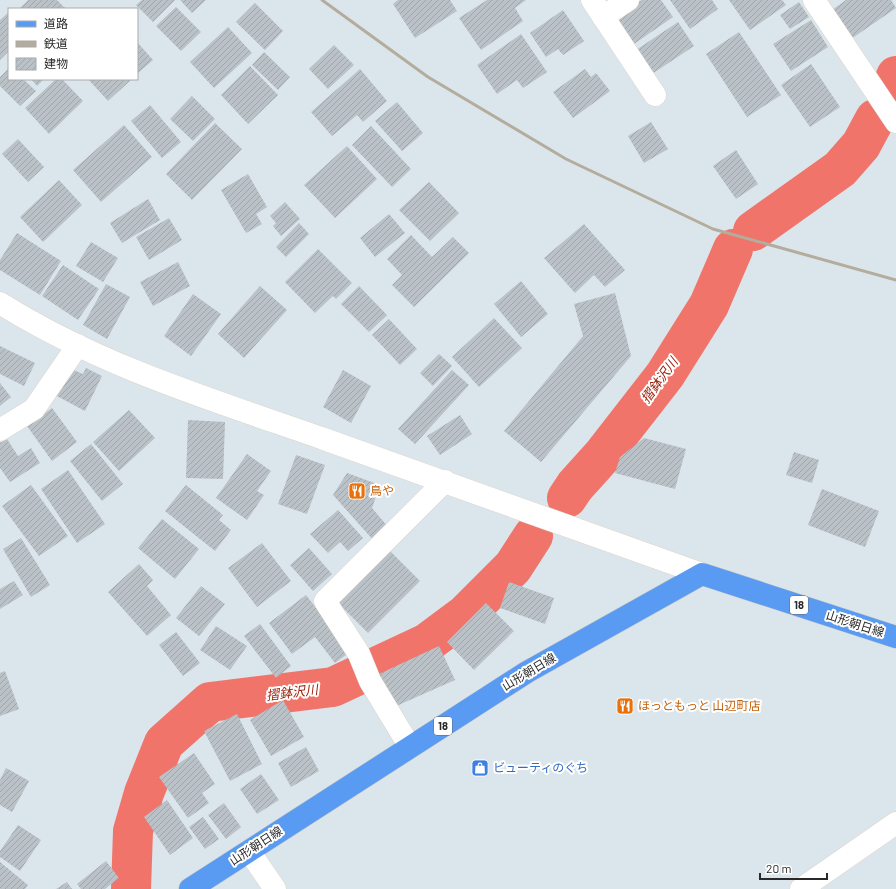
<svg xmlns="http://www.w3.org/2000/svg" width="896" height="889" font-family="Barlow,'Noto Sans JP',sans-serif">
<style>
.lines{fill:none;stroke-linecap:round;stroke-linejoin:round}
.river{stroke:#f1746b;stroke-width:40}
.building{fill:url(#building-hatch)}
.minor-casing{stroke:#dcd4c9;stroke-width:23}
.major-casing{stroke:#c3c3c3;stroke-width:23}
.minor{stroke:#fff;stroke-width:22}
.major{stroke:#599bf3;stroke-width:22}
.rail{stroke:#b4ac9d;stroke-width:3}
.labels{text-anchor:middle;stroke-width:4;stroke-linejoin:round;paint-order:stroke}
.shield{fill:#fff;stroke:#696969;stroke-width:1}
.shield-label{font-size:11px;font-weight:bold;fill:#292929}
.food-label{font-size:12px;fill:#c56008;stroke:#fff;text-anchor:start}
.street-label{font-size:12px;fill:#292929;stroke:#fff}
.shop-label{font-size:12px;fill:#366cbe;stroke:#fff;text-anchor:start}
.water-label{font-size:13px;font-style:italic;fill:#9c200b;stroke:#fff}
</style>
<defs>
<pattern id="building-hatch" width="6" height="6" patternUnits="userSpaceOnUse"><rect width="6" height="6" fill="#bac1c7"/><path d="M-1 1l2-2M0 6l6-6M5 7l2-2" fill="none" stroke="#a0a6ab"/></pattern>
</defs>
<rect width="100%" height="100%" fill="#dbe6ec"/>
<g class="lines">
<path class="river" d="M893,85l3,-9
M753,231l87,-62 21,-24 14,-26
M567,498l8,-12 27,-30 63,-81 44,-70 24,-56
M131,889l2,-58 11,-38 20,-50 46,-41 123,-15 94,-44 39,-29 47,-47 20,-31"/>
</g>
<path class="building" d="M28,0h29l9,9h-47z
M142,0h33l-22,22 -17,-17z
M180,0h26l-14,13z
M398,0h52l7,11 -42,27 -22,-34z
M487,0h39l-11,8 8,13 -42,29 -22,-32z
M642,0h19l12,17 -39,27 -18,-26z
M670,0h42l6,9 -28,20z
M729,0h53l4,5 -36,25z
M846,0h45l5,8 -45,31 -19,-29z
M799,2l10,15 -19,12 -10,-14z
M255,3l28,28 -18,19 -29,-28z
M176,7l25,25 -20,19 -25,-25z
M563,10l21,31 -21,14 -5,-6 -12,8 -16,-24z
M9,12v39l-9,9v-40z
M811,20l17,27 -37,24 -18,-27z
M678,22l16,24 -42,28 -16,-24z
M228,27l24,26 -38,35 -24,-26z
M739,32l42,63 -34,22 -41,-63z
M521,34l26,38 -24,16 -6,-8 -20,14 -20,-29z
M137,42l16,18 -16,14z
M334,45l20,20 -26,24 -19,-20z
M264,52l26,25 -12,13 -26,-25z
M811,64l29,43 -30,20 -29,-42z
M250,66l28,29 -30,29 -27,-29z
M9,68v11h14l13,12 -16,15 -20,-20v-9z
M360,69l27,32 -24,21 -6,-7 -25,21 -21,-24z
M585,69l6,8 5,-4 14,18 -37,27 -20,-26z
M31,79h13l-7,7z
M56,79h6l21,22 -34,33 -24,-26z
M88,79h44l-24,22z
M192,96l23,23 -22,22 -23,-22z
M397,102l26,31 -21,18 -27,-30z
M150,105l31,37 -19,16 -31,-37z
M651,122l17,27 -24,14 -16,-27z
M215,123l27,26 -50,51 -26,-26z
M124,125l28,32 -51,45 -28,-32z
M371,126l40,43 -19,18 -40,-42z
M18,139l26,28 -16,15 -26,-28z
M347,146l30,33 -42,39 -31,-33z
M736,150l22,34 -22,15 -23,-33z
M248,174l19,33 -11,7 6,10 -16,9 -25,-43z
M59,180l23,25 -39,37 -23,-25z
M429,182l30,31 -29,28 -31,-31z
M148,199l12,21 -38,23 -12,-20z
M285,202l15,17 -19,17 -8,-10 3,-3 -6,-7z
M389,214l16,19 -30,24 -15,-19z
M169,218l13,22 -33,20 -13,-23z
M299,223l10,11 -23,23 -10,-10z
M584,224l41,46 -20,17 -11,-12 -19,18 -31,-35z
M17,233l44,28 -21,34 -40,-25v-10z
M411,235l21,22 21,-20 16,16 -55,54 -22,-22 10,-10 -15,-16z
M91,242l27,16 -15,24 -27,-16z
M318,249l34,34 -16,16 -3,-3 -18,17 -30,-31z
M178,262l12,24 -37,20 -13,-24z
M63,265l36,24 -21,31 -36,-24z
M521,281l27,33 -27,23 -27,-33z
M106,284l24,13 -23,42 -24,-14z
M260,286l27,24 -43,48 -26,-24z
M359,286l28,29 -18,17 -28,-28z
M615,293l16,63 -90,106 -37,-31 79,-95 -9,-32z
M193,294l28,20 -30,42 -27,-20z
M494,318l28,30 -43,39 -27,-30z
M389,319l28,30 -17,16 -28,-30z
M0,346l35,17 -11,23 -24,-12z
M439,354l13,12 -19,20 -13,-13z
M67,367l16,7 3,-6 16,8 -17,35 -32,-17z
M343,370l28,16 -20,37 -28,-16z
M452,370l17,15 -54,59 -17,-15z
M0,383l11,14 -11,9z
M52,408l25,34 -25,19 -25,-35z
M129,410l26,28 -36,33 -26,-29z
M460,415l12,19 -32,21 -13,-19z
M188,420l37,2 -2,57 -37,-1z
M644,438l42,11 -11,40 -60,-16 5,-16z
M7,439l11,17 13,-8 9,15 -30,19 -10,-14v-25z
M91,444l32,40 -21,17 -32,-40z
M794,452l25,8 -7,23 -26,-8z
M247,454l24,17 -14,20 7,4 -17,25 -31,-22z
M296,455l29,10 -18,49 -29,-10z
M68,470l37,54 -28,19 -36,-54z
M347,473l33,12 -8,23 17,20 -15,13 -41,-46z
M31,485l37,51 -29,20 -37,-50z
M186,485l37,30 -4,5 12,10 -16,21 -50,-40z
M822,489l57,22 -14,36 -57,-22z
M338,510l25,28 -15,13 -8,-9 -12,11 -18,-19z
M162,519l37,30 -24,30 -37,-31z
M21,538l29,47 -19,12 -28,-48z
M262,543l29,38 -34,26 -29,-39z
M309,548l23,26 -19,17 -23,-26z
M389,550l31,31 -52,52 -31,-31z
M139,564l14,16 -6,6 24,29 -24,21 -39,-44z
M14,581l9,14 -23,14v-20z
M509,582l45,16 -9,26 -45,-16z
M201,586l24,18 -26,32 -23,-18z
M306,595l44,57 -15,11 -20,-26 -23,17 -23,-31z
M486,603l28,28 -40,39 -27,-28z
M260,624l31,42 -15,12 -32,-42z
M216,626l31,20 -17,24 -30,-20z
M176,632l24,31 -17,13 -24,-31z
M439,646l16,34 -61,27 -15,-33z
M5,671l14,38 -19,7v-43z
M283,700l21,37 -33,19 -21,-36z
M237,714l25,50 -32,17 -26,-50z
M306,747l13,24 -28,16 -13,-24z
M194,753l21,31 -13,9 7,10 -21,15 -29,-41z
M6,768l23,13 -17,31 -12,-7v-25z
M261,774l18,26 -22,14 -17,-25z
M167,800l26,38 -23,17 -26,-38z
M224,803l17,24 -15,12 -18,-24z
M203,817l16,22 -14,10 -16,-22z
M18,825l23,15 -21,31 -20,-14v-6z
M106,861l13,17 -14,11h-24l-4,-5z
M0,862l28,23 -3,4h-25z
M67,882l5,7h-16z"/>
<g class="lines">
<g class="minor-casing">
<path id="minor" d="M592,0l63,95
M814,0l82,122
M603,17l25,-17
M0,303c100,63 213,97 324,136 126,44 252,89 378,135
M0,430l34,-21 44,-64
M410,747l-40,-66 -11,-27 -34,-53 120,-120
M249,851l26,38
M801,889l95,-66"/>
</g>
<g class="major-casing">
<path id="major" d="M190,889l337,-217 175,-98 194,63"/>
</g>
<use href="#minor" class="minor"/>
<use href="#major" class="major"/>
<path class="rail" d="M322,0l106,77 138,82 147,70 183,51"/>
</g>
<defs>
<g id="restaurant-square" transform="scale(0.9)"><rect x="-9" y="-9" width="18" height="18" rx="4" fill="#e8710a" stroke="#fff"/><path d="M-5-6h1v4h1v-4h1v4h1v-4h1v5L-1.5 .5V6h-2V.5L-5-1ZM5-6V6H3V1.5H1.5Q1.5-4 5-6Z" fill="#fff"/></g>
<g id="shop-square" transform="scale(0.9)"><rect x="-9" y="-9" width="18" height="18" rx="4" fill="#3f7fe0" stroke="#fff"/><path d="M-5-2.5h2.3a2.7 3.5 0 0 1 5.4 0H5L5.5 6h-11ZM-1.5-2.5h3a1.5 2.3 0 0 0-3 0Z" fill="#fff"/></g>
</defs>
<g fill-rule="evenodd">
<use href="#restaurant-square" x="357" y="491"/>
<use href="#restaurant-square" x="625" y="706"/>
<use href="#shop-square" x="480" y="768"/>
</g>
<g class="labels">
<g class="shield">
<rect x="790" y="596" width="18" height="18" rx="3"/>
<rect x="434" y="717" width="18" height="18" rx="3"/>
</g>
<g class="shield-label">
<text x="799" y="609">18</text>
<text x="443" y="730">18</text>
</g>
<g class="food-label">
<text x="370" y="495">鳥や</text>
<text x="638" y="710">ほっともっと 山辺町店</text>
</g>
<g class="street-label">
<text transform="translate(855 624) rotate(18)" y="4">山形朝日線</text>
<text transform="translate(529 672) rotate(-31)" y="4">山形朝日線</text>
<text transform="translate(256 846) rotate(-33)" y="4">山形朝日線</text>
</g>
<g class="shop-label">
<text x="493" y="772">ビューティのぐち</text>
</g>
<g class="water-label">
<text transform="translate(659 380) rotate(-54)" y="5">摺鉢沢川</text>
<text transform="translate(292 692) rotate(-7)" y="5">摺鉢沢川</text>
</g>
</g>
<rect x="8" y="8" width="130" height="72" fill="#ffffff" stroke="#a9a9a9"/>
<rect x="16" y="21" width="20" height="6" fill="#599bf3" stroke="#a9a9a9"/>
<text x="44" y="28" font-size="12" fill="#292929">道路</text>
<rect x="16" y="41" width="20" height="6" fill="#b4ac9d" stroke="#a9a9a9"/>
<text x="44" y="48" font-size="12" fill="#292929">鉄道</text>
<rect x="16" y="58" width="20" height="12" fill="url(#building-hatch)" stroke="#a9a9a9"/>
<text x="44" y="68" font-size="12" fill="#292929">建物</text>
<path d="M760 873v6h67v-6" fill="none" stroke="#292929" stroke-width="2"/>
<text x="766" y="873" font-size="12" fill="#292929" stroke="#ffffff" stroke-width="3" paint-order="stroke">20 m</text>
</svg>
